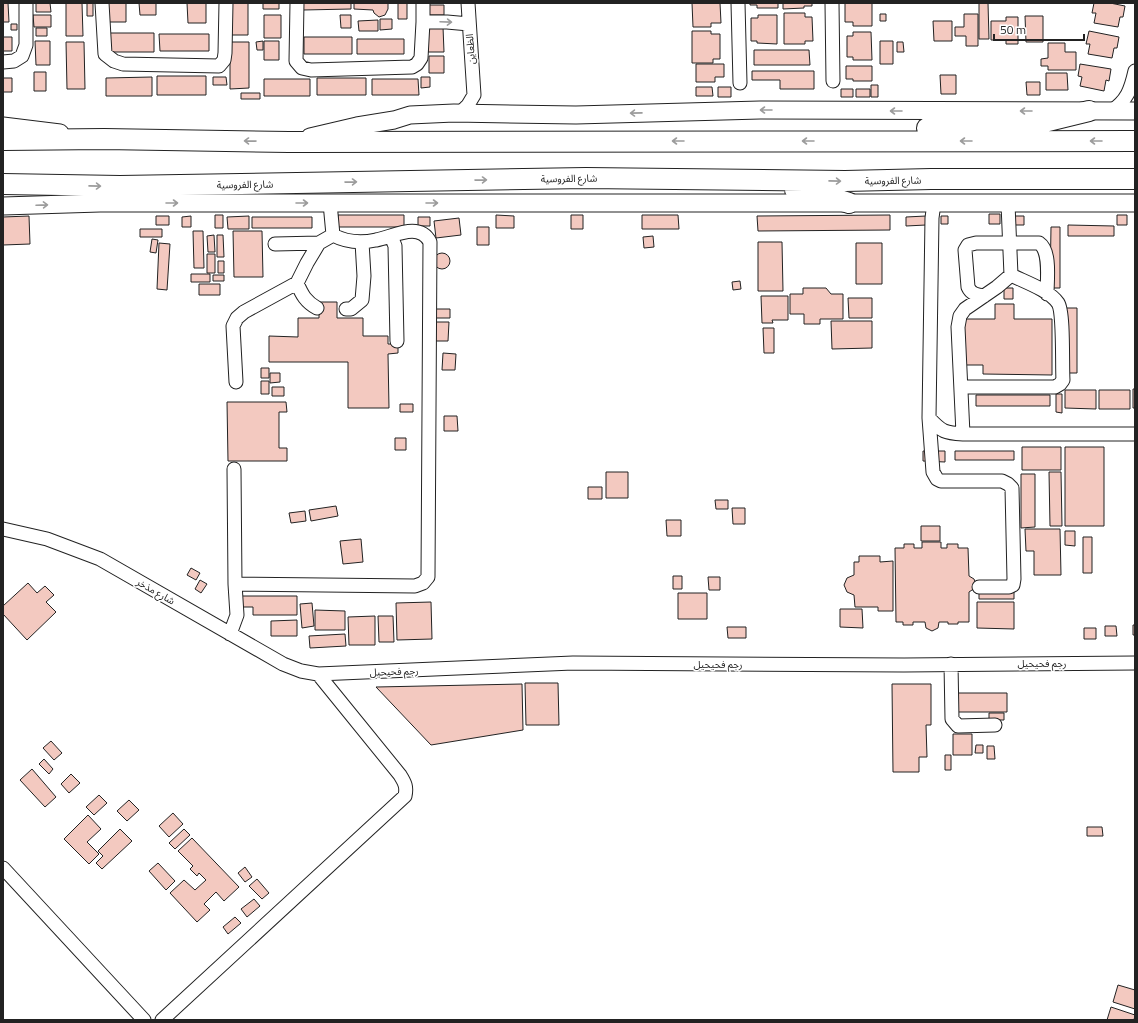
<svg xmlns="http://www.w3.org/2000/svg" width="1138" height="1023" font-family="'Titillium Web','Noto Sans Arabic',sans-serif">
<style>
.building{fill:#f3c9c0;stroke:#222}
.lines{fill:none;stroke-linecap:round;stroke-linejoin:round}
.minor-casing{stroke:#222;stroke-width:15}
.major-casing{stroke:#222;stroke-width:19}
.highway-casing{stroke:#222;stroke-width:22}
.minor{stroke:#fff;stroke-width:13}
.major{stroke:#fff;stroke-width:17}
.highway{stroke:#fff;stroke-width:20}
.oneway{stroke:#9c9c9c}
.labels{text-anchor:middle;stroke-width:3;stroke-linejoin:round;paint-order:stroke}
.street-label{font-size:10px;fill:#222;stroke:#fff}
</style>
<rect width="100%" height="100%" fill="#fff"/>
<path class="building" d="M3,3h5l1,19h-6z
M36,3h14l1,9h-15z
M66,3h16l1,33h-17z
M87,3h6v13h-6z
M107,3h19v19h-18z
M139,3h17v12h-16z
M187,3h19v20h-18z
M229,3h19v32h-18z
M263,3h16v6h-16z
M303,3h48v6l-48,1z
M354,3h34v6l-3,6 -6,2 -5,-4 -1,-3 -19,-1z
M398,3h9v16h-9z
M692,3h28l1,20h-10v4h-18z
M750,3h28v5h-21v-3h-7z
M783,3h29v3h-8v2l-21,1z
M845,3h27v23h-19v-4h-8z
M979,3h9l1,36h-10z
M1094,3h16l15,3 -2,11h-3l-2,10 -24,-4 2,-10h-4z
M426,5h18v10h-17z
M784,13h21v4h7l1,24h-8v3h-21z
M880,14h6v7h-6z
M964,14h14v32h-12v-10h-11v-9h9z
M33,15h18v12h-17z
M264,15h17v23h-17z
M340,15h11v13h-10z
M758,15h19v29l-20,-1v-2h-6v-23h7z
M1025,16h18v26h-17z
M1006,17h12v27h-12v-4h-15v-19h15z
M380,19h12v10l-12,1z
M378,20v11h-19l-1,-10z
M933,21h19v20h-18z
M11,24h6v6h-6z
M428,27h15l1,25h-16z
M36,28h11v8h-11z
M692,31h19v3h9v25h-7v4h-21z
M1089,31l30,6 -2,11h-3l-2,10 -24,-4 2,-10h-4z
M853,32h18l1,28h-19v-3h-6v-21h6z
M110,33h44v19h-44z
M159,34h50v17h-49z
M3,37h9v14h-9z
M304,37h48v17h-48z
M357,39h47v15h-47z
M35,41h15v24h-14z
M263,41v9h-6l-1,-8z
M264,41h15v19h-15z
M880,41h13v23h-13z
M66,42h18l1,47h-18z
M230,42h19v46l-19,1z
M897,42h6l1,10h-7z
M1048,43h17v9h11v18h-28v-4h-7v-7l7,-1z
M754,50h55l1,15h-56z
M429,56h15v17h-15z
M696,64h28v13h-9v5h-19z
M1080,64l31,5 -2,12 -3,-1 -2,11 -24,-5 2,-9 -4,-1z
M846,66h26v15h-19v-2h-7z
M752,71h62v18h-34v-9h-28z
M34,72h12v19h-12z
M1046,73h21l1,17h-22z
M940,75h16v19h-15z
M157,76h49v19h-49z
M152,77v19h-46v-18z
M213,77h13l1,8h-14z
M421,77h9v10l-9,1z
M3,78h9v14h-9z
M317,78h49v17h-49z
M264,79h46v17h-46z
M372,79h46l1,16h-47z
M1026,82h14v13h-13z
M871,85h7v12h-7z
M696,87h16l1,9h-17z
M718,87h13v10h-13z
M841,89h12v8h-12z
M856,89h14v8h-14z
M241,93h19v6h-19z
M989,214h11v10h-11z
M215,215h8v13h-8z
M338,215h66v12h-66z
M496,215l18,1v12h-18z
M571,215h12v14h-12z
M642,215h36l1,14h-37z
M890,215v15l-132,1 -1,-15z
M1117,215h10v10h-10z
M29,216l1,28 -27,1v-28z
M156,216h13v9h-13z
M191,216v11h-9v-10z
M249,216v13h-21l-1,-12z
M926,216v9l-20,1v-9z
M941,216h7v8h-7z
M1013,216h11v9h-11z
M252,217h60v11h-60z
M418,217h12v9h-12z
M459,218l2,17 -25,3 -2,-17z
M1068,225l46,1v10h-46z
M477,227h12v18h-12z
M1051,227h9v61h-10z
M140,229h22v8h-22z
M193,231h10l1,37h-10z
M233,231h29l1,46h-29z
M214,235l1,17h-7l-1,-16z
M217,235h6l1,22h-7z
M653,236l1,11 -10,1 -1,-11z
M152,239l6,1 -2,13 -6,-1z
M758,242h24l1,49h-25z
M159,243l11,1 -3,46 -10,-1z
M856,243h26v41h-26z
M434 261a8 8 0 1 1 16 0a8 8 0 1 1-16 0Z
M207,254h8v19h-8z
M218,261h6v12h-6z
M191,274h19v8h-19z
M213,275h11v6h-11z
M740,281l1,8 -8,1 -1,-8z
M199,284h21v11h-21z
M803,288h23l5,6h12v25h-23v5h-16v-10h-14v-20h13z
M1004,288h9v11h-9z
M761,296h27v24h-16l1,3h-11z
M848,298h24v20h-23z
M319,302h18v16h26v18h25v8h10v9l-10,1 1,54h-41v-46h-79v-26l29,1v-19h21z
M995,304h19v15h38v56l-69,-1v-9h-22l1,-46h33z
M1066,308h11v65h-11z
M436,309h14v9h-14z
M831,321h41v27l-40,1z
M435,322h14l-1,19h-13z
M763,328h11v25h-10z
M443,353l13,1 -1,16h-13z
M261,368h8v10h-8z
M270,373h10v9l-10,1z
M261,381h8v13h-8z
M272,387h12v9h-12z
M1133,389h2v19h-2z
M1065,390h31v19l-31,-1z
M1099,390h31v19h-31z
M1056,394h6v19l-6,-1z
M976,395h74v11h-74z
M227,402h59l1,10h-8v36h8v13h-59z
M400,404h13v8h-13z
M444,416h13l1,15h-14z
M395,438h11v12h-11z
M1022,447h39v23h-39z
M1065,447h39v79h-39z
M923,451h22v11l-22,-1z
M955,451h59v9h-59z
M606,472h22v26h-22z
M1049,472h12l1,54h-12z
M1021,474h14v53l-14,1z
M588,487h14v12h-14z
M715,500h13v9h-12z
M336,506l2,10 -27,5 -2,-11z
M732,508h13v16h-12z
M305,511l1,10 -15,2 -2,-10z
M666,520h15v16h-14z
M921,526h19v15h-19z
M1025,529h35l1,46h-27v-24h-8z
M1065,531h10v15l-10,-1z
M1083,537h9v36h-9z
M361,539l2,23 -20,2 -3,-23z
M922,542h19v6h6v-4h11v4h10l1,28 5,3 2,5 -1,4 -6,4v30h-11v2h-10v-2h-9l-1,6 -6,3 -6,-3 -1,-6h-12v3h-10v-3h-7l-1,-74h9v-4h10v4h8z
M859,556h21v6l13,-1v50h-15v-4h-23l-1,-12 -7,-3 -3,-7 3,-7 7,-3v-13h5z
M191,568l9,5 -4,7 -9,-5z
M673,576h9v13h-9z
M708,577h12v13h-11z
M200,580l7,4 -6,9 -6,-4z
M28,583l9,10 8,-7 9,9 -8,7 10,10 -29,28 -24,-26v-8z
M979,590h35v9h-35z
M678,593h29v26h-29z
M241,596h56v19h-44v-8h-12z
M431,602l1,37 -35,1 -1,-37z
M977,602h37v27l-37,-1z
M312,603l2,23 -12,2 -2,-24z
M840,609h22l1,19 -23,-1z
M315,610l30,1v19h-30z
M375,616v29h-26l-1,-28z
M378,616h15l1,26h-15z
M297,620v16h-26v-15z
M1133,625h2v10h-2z
M1105,626h11l1,10h-12z
M727,627h19v11h-18z
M1084,628h12v11h-12z
M345,634l1,12 -36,2 -1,-12z
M525,683h33l1,42h-33z
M522,684l1,46 -92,15 -55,-58z
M892,684h39v41h-5l1,32h-8v15h-26z
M958,693h49v19h-49z
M989,713h15v7h-15z
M953,734h19v21h-19z
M51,741l11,12 -8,7 -11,-12z
M976,745h7v8h-8z
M987,746h7l1,13h-8z
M945,755h6v15h-6z
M44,759l9,10 -4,5 -10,-10z
M32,769l24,28 -11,10 -25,-27z
M71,774l9,9 -11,10 -8,-9z
M99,795l8,8 -13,12 -8,-8z
M129,800l10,10 -12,11 -10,-10z
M173,813l10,11 -14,13 -10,-11z
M88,815l13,14 -14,13 12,12 -10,10 -25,-25z
M1087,827h15l1,9h-16z
M120,829l12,12 -30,28 -6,-6 7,-7 -5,-5z
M184,829l6,6 -15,14 -6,-6z
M192,838l47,49 -15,14 -8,-9 -12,12 6,6 -13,12 -27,-29 14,-13 11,10 11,-10 -7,-7 -2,3 -7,-7 3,-3 -15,-15z
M158,863l17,18 -9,9 -17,-19z
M245,867l7,10 -7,5 -7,-9z
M257,879l12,14 -7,6 -13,-13z
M254,899l6,7 -13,11 -6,-8z
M235,917l6,6 -13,11 -5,-7z
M1118,985l17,5v19l-22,-7z
M1111,1007l24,8 -1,5h-27z"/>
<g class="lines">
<g class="minor-casing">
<path id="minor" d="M102,3l3,51 9,7 9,3 96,2 5,-6 1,-7 1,-50
M297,3l-1,58 6,7 9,2 101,-3 5,-3 4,-6 2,-36v-19
M738,3l2,80
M832,3l1,78
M423,22h24l22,2
M3,62l11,-1 8,-5 4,-11v-42
M1111,111c16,-10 20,-22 24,-40
M460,113l8,-8 6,-10 -6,-92
M330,203l3,32
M934,203l-2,15 -3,200c13,14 16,15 34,16h172
M391,236l4,10 2,95
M984,296c-7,-1 -13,-2 -16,-9l-3,-37 3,-5 8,-2h63c12,8 8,37 8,51
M317,308c-11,-6 -15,-13 -20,-25l10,-20 12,-20
M346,309h5l11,-9 2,-24 -2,-34
M236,382l-3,-56 4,-8 7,-6 53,-29
M961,387h94l5,-3 3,-4c-1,-14 1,-68 -5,-77 -9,-13 -33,-21 -47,-28
M929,418l4,54 4,7 4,2h61l6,3 4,4 2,91 -1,6 -4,2h-30
M963,434l-5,-107 2,-11 5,-7 32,-22 14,-12 -3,-71
M3,529l44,10 53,20 183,105 18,7 17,3 255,-11 331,2 231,-2
M235,584l180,2 8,-3 5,-6 2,-335c-11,-21 -37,-5 -54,-2 -14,3 -30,2 -43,-5l-14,8 -44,1
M230,634l7,-19 -2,-31 -1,-115
M951,664l1,55 6,7 37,-1
M3,868l141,152
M162,1020l243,-224c2,-9 0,-13 -5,-21l-82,-101"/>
</g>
<g class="major-casing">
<path id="major" d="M3,126l57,7
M310,137l47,-11 37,-6 16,-5 44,-2 122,2 184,-5 375,1
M3,206l97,-3h1035"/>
</g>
<g class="highway-casing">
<path id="highway" d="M927,128l113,-5 49,-12
M3,140l101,-1 185,3 846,-1
M3,184l117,2 466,-8 259,3 86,-2h204
M795,190l20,2 34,11"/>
</g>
<use href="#minor" class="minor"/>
<use href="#major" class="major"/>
<use href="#highway" class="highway"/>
</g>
<defs><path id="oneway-shaft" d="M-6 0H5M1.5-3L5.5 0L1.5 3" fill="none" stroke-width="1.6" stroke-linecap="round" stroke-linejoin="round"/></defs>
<g class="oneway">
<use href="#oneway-shaft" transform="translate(446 22) rotate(2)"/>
<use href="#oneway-shaft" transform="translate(766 110) rotate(-180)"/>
<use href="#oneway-shaft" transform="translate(896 111) rotate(-180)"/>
<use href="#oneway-shaft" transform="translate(1026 111) rotate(-180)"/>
<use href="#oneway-shaft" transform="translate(636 113) rotate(179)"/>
<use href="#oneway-shaft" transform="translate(250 141) rotate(-179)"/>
<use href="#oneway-shaft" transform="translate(678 141) rotate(180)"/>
<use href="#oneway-shaft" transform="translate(808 141) rotate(180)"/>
<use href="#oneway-shaft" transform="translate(966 141) rotate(-180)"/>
<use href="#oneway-shaft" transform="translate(1096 141) rotate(-180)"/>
<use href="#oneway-shaft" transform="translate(481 180) rotate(-1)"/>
<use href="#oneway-shaft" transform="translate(835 181) rotate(1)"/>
<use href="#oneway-shaft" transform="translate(351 182) rotate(-1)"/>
<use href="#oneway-shaft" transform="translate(95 186) rotate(1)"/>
<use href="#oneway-shaft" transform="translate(172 203)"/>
<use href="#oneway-shaft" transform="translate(302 203)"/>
<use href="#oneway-shaft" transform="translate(432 203)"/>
<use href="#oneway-shaft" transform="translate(42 205) rotate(-2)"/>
</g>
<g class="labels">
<g class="street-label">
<text transform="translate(470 49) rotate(-94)" y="4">الظعاين</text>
<text transform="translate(569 178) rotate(-1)" y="4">شارع الفروسية</text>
<text transform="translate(893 180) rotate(-1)" y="4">شارع الفروسية</text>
<text transform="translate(245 184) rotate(-1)" y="4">شارع الفروسية</text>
<text transform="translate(156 591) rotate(30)" y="4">شارع مذخر</text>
<text x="1042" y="667">رجم فحيحيل</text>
<text x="718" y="668">رجم فحيحيل</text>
<text transform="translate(394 671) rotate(-2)" y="4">رجم فحيحيل</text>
</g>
</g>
<rect width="1138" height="1023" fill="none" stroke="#222222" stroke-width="8"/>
<path d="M994 34v6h90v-6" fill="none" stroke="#222222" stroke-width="2"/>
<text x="1000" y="34" font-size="12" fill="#222222" stroke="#ffffff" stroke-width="3" paint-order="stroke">50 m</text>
</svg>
